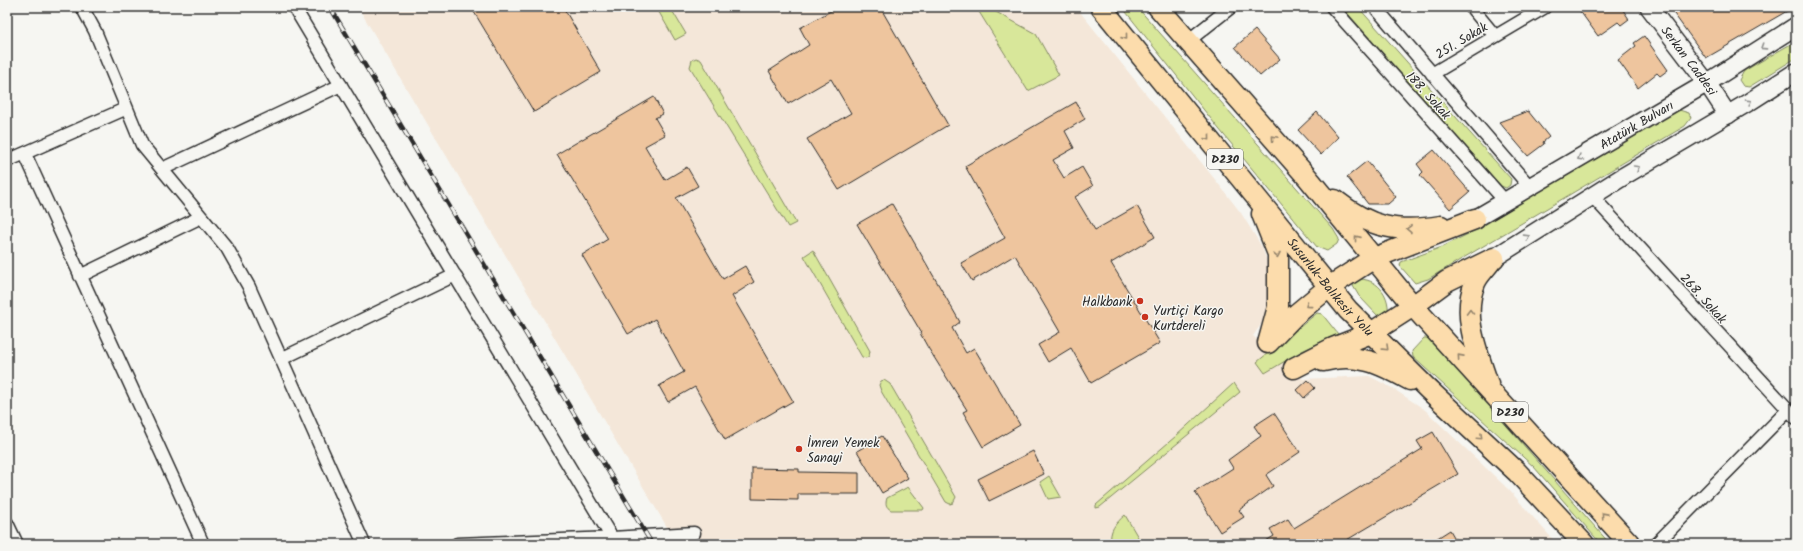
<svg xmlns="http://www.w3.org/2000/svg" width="1803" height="551" font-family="Kalam,sans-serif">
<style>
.built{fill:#f4e7d9}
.green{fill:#d8e79a;stroke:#828962}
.building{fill:#eec59e;stroke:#2b2b2b}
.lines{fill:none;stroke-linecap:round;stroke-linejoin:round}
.minor-casing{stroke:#2b2b2b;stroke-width:15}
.secondary-casing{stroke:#2b2b2b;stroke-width:20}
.trunk-casing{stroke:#2b2b2b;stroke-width:23}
.minor{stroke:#f6f6f2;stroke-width:12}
.secondary{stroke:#f6f6f2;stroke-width:17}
.trunk{stroke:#fcdcac;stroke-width:20}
.rail-casing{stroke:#2b2b2b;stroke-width:4.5}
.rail{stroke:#f6f6f2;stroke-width:3;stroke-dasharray:9;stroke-linecap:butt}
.oneway{stroke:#94846c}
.oneway2{stroke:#90908e}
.poi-dot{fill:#c8321e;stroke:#f6f6f2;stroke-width:1.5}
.labels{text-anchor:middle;stroke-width:3;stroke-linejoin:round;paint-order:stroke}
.shield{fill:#f6f6f2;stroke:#686867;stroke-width:1}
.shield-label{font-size:12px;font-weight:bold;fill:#2b2b2b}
.street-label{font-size:13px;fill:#2b2b2b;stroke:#f6f6f2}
.poi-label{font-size:13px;fill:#2b2b2b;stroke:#f6f6f2;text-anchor:start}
</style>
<rect width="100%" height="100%" fill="#f6f6f2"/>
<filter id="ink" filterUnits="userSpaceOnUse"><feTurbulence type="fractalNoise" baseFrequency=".025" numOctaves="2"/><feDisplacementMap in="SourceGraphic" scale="8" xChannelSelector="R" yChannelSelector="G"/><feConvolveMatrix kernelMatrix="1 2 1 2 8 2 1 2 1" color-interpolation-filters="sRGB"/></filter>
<g filter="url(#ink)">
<path class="built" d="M358,7h718l141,175 24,31 21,34 8,22 -1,35 -7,19 -9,13 50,43 66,-3 23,12 32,21 85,81 48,54h-880z"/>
<path class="green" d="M656,7h14l16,27 -11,6z
M976,7h11l49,27 23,41 -31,16z
M1122,7h15l196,222 6,10 -2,5 -10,7 -10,-4 -98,-118z
M1342,7h16l153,172 -1,6 -4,3 -5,-2z
M1796,41v17l-47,29 -6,-1 -4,-6 5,-9z
M696,58l5,2 95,163 -8,4 -98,-160 2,-7z
M1679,110l10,3 2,5 -6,8 -257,153 -13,4 -15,-17 1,-4 41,-15 26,-13z
M813,250l57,101 -1,5 -3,2 -4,-1 -58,-101z
M1360,279c20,1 30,18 28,36l-9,2 -20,-21 -6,-10 2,-5z
M1317,313l5,1 16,20 -36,17 -37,22 -8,-11z
M1424,338h6l180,206h-9l-67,-77 -121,-110 -1,-6z
M884,380l6,4 66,113 -3,6 -3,1 -4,-2 -65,-111 -2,-6 2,-4z
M1234,383l6,9 -140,115 -4,1v-3l80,-69z
M1049,476l12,21 -13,2 -8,-17z
M908,487l16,21 -1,2h-32c-5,-3 -6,-6 -4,-12z
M1125,515l17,29h-31c-2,-14 4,-20 14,-29z"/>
<path class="building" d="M471,7h92l38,65 -67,40z
M838,7h42l68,118 -109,65 -32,-51 44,-26 -20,-34 -43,25 -19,-33 40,-26 -9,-17z
M1577,7h44l8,12 -8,6 -3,-3 -20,14z
M1669,7h125l-88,51z
M1255,30l25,29 -20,17 -25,-29z
M1644,36l24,34 -8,6 -3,-3 -19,15 -20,-28 18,-14 -2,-3z
M654,97l9,17 -8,4 10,17 -20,11 20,34 22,-13 11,19 -22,12 47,81 22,-13 9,16 -22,14 61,105 -68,39 -30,-53 -27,15 -9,-16 25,-14 -29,-53 -27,15 -46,-79 26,-16 -51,-85z
M1076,102l9,17 -20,12 9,17 -21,12 11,18 18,-11 11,19 -18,11 20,33 42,-24 18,31 -44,26 49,80 -69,40 -20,-35 -23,14 -10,-17 22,-13 -45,-77 -43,26 -11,-18 44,-25 -40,-72z
M1528,111l21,26 -6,5 1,2 -16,12 -29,-34z
M1317,112l21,25 -17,18 -23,-25z
M1434,150l36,42 -20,17 -30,-34 3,-3 -6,-8z
M1367,161l29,36 -8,7h-20l-21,-27z
M892,204l68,118 -8,6 14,25 8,-5 46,77 -37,22 -20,-35 4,-2 -40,-64 -7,-13 1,-1 -64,-108z
M1308,380l7,8 -11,10 -7,-8z
M1274,413l26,39 -34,23 7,11 -34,24 5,7 -24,15 -25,-40 38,-24 -5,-8 33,-24 -7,-10z
M1433,432l25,42 -118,70h-79l13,-8 -4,-7 18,-10 6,9 128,-79 -5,-8z
M882,436l26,42 -26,15 -25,-42z
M1033,451l11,23 -55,27 -11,-22z
M752,468l47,1v3l60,1v21h-61v6l-46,-1z
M1450,530l8,14h-30z"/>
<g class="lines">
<g class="minor-casing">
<path id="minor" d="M82,7l13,24 47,114 85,103 22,39 115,257
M294,7l318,531
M1332,7l173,194
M1375,7l155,180
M1471,7l24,29
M1188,41l43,-34
M1432,74l113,-67
M25,154l178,390
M7,161l118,-52
M162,169l179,-84
M1592,196l204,222
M80,276l121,-59
M281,359l174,-84
M7,523l10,21
M457,544l155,-6 82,-5
M1656,544l132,-134"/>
</g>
<g class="secondary-casing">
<g id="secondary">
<path id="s1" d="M1649,7l58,76 21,32"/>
<path id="s2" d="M1475,219l232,-136 89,-57"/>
<path d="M1494,258l130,-82 125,-74 47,-30"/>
</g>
</g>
<g class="trunk-casing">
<g id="trunk">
<path id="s3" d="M1101,7l247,303 80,79 89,83 67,72"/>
<path d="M1158,7l150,171 105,128 217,238"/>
<path d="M1335,200c35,28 62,33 106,26"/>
<path d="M1262,214l16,40v53l-9,33"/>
<path d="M1268,343l26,-27 35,-29 45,-29 101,-39"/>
<path d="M1323,361c35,-9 58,3 87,19"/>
<path d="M1294,368l39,-20 38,-15 42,-27 34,-25 47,-23"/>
<path d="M1488,384c-10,-31 -27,-68 -13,-101 3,-8 11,-15 16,-22"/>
</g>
</g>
<use href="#minor" class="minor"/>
<use href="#secondary" class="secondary"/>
<use href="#trunk" class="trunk"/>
<g class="rail-casing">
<path id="rail" d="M330,7l322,537"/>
</g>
<use href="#rail" class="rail"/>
</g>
<defs><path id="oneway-chevron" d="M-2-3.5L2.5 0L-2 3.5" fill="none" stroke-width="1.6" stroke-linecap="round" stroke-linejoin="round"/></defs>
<g class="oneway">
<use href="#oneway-chevron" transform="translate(1125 37) rotate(51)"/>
<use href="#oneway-chevron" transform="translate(1208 138) rotate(51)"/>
<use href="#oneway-chevron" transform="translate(1274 138) rotate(-131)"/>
<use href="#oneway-chevron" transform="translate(1409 229) rotate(-179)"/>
<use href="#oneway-chevron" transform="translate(1357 238) rotate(-129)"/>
<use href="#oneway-chevron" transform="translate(1277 255) rotate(79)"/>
<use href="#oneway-chevron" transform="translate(1308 305) rotate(143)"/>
<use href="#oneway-chevron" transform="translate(1470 312) rotate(-91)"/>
<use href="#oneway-chevron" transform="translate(1386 348) rotate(44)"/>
<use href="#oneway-chevron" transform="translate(1460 357) rotate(-132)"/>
<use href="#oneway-chevron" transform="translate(1480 437) rotate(43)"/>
<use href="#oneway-chevron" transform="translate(1604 515) rotate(-132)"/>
</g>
<g class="oneway2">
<use href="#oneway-chevron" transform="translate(1763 47) rotate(147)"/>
<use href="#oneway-chevron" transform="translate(1749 102) rotate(-32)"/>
<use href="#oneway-chevron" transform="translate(1580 158) rotate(149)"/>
<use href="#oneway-chevron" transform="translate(1637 168) rotate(-30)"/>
<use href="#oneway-chevron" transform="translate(1527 237) rotate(-32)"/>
</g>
</g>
<g class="poi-dot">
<circle cx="1140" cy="301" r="4"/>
<circle cx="1145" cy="317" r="4"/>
<circle cx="799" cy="449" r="4"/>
</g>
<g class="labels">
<g class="shield">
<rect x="1207" y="149" width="36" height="20" rx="3"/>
<rect x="1492" y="402" width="36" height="20" rx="3"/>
</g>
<g class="shield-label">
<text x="1225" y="163">D230</text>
<text x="1510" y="416">D230</text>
</g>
<g class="street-label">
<text transform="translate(1461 40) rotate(-31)" y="5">251. Sokak</text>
<text dy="5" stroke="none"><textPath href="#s1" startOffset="67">Serkan Caddesi</textPath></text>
<text transform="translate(1429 95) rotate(48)" y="5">188. Sokak</text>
<text dy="5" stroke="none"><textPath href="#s2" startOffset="187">Atatürk Bulvarı</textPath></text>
<text dy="5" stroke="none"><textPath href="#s3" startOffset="362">Susurluk-Balıkesir Yolu</textPath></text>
<text transform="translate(1704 298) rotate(48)" y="5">268. Sokak</text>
</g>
<g class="poi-label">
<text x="1132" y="306" text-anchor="end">Halkbank</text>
<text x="1153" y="315">Yurtiçi Kargo<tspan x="1153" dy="15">Kurtdereli</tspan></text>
<text x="807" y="447">İmren Yemek<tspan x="807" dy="15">Sanayi</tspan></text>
</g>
</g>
<rect width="1803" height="551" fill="none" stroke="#f6f6f2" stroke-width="24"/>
<rect x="12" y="12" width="1779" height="527" fill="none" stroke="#2b2b2b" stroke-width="1.5" filter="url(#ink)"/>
</svg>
